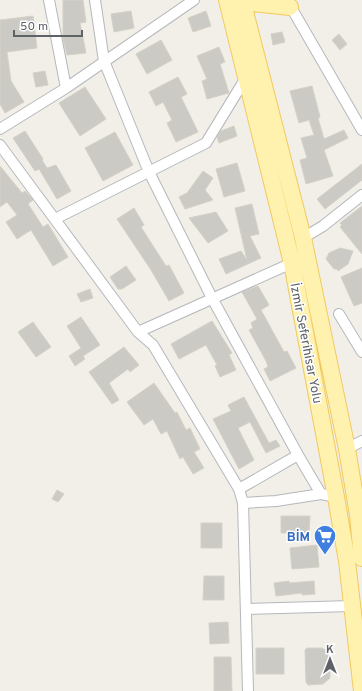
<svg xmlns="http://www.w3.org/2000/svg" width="362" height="691" font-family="Overpass,sans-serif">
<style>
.building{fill:#cccac5;stroke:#d6d1c6}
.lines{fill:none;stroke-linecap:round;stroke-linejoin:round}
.minor-casing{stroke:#b5b8bc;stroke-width:12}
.primary-casing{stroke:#f2c960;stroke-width:18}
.minor{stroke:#fff;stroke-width:10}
.primary{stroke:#fff2af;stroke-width:16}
.labels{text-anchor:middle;stroke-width:3;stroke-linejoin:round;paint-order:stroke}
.street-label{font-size:13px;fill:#5f6368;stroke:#fff}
.shop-label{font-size:13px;font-weight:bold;fill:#366cbe;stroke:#fff;text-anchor:end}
</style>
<rect width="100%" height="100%" fill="#f1efe8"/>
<path class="building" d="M63,0h20l3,22 -6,1 6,30 -19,2 -4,-16z
M131,11l3,17 -20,4 -3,-18z
M206,11l5,15 -18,6 -5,-14z
M33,16l4,32 -30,4 4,29 13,21 -19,11 -5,-9v-84z
M282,32l3,10 -12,3 -2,-11z
M339,34l8,10 -7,6 -8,-10z
M161,40l11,20 -25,14 -11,-20z
M219,47l6,15 -5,2 9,29 -22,6 -5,-18 5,-2 -10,-23z
M45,71l3,14 -12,2 -3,-14z
M178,77l9,17 -6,3 17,35 -22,10 -9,-19 5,-3 -9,-18 -7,4 -7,-14z
M312,86l8,31 -2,1 6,21 20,-9 4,8 -24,12 9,26 -27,8 -6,-24 7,-2 -6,-20 13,-3 -5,-15 -10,3 -9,-32z
M85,87l21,32 -26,17 -21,-33z
M234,126l3,10 -18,7 -2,-6 4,-6z
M25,131l18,28 -1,1 5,8 9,-3 15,26 -14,8 -18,-30 -4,2 -22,-33z
M115,132l18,33 -30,16 -18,-33z
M237,163l8,28 -21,6 -8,-28z
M362,164v16l-37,29 -8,-10z
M0,166l22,27 3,-2 8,9 -5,4 15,23 5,-3 20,33 -15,9 -22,-36 -14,9 -11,-17 11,-7 -10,-13 -7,5z
M203,171l10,7 -8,12 8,10 -28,9 -6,-12 8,-4z
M252,204l7,30 -9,2 11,22 -35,16 -7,-15 22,-8 6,9 -12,-52z
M362,206v48l-22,-27 2,-2 -2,-2z
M134,208l10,17 -3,2 25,39 3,-1 15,28 -15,8 -18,-31 -34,-51z
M216,212l12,19 -20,12 -19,-25z
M340,248l13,3 -5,13 -10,7 -1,-2h-3l-8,-10 3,-6z
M126,266l10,14 -14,9h-4l-8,-12z
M362,268v35l-8,3 -13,-29z
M258,286l11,19 -8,5 23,42 3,-1 9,17 -26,13 -6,-12 4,-2 -2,-6 -17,-31 4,-2 -2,-5 6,-4 -15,-27z
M90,289l3,9 -12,4 -4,-8z
M81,317l19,28 -17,11 2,3 -10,7 -6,-10 12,-8 -14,-22z
M212,321l20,32 -3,2 7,15 -16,7 -5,-11 2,-1 -11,-20 -27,14 -8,-15z
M33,322l18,25 -15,10 -18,-25z
M124,347l15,18 -9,7 -2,-3 -19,14 10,17 -7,4 -23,-32z
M154,383l21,30 2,-1 9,18 4,-2 10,21 -6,3 10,16 -11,6 -10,-17 -3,2 -13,-28 -6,3 -8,-15 -9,6 -17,-23z
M244,397l25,46 7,-3 4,6 -14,7 -16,-31 -12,6 16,32 -15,9 -26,-50 18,-8 -3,-6z
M57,490l7,4 -6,8 -6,-3z
M281,516h29l-1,17h-28z
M201,523h21v25h-21z
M317,545l2,22 -27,2 -2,-21z
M204,576h20v24h-21z
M289,581v2l25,-2 1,13 -13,1v-2l-26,3 -2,-13z
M228,622l1,21 -19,1 -1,-21z
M256,648h28v26h-28z
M307,648h15l5,3 2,3v6l-4,8 5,3v7l-7,6 -15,1 -2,-3 -1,-32z
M214,657h17l1,34h-18z"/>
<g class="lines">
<g class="minor-casing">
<path id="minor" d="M49,0l17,88
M95,0l9,61 45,111 63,126 86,157
M288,2l74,128
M0,129l66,-41 128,-88
M0,145l138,187 15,13 86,144 4,14 5,188
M55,219l151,-76 41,-67
M303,238l20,-12 39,-31
M339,314l23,38
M138,332l154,-69
M347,449l15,-8
M239,489l59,-34 23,39 15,3
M243,503l33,-2 45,-7
M246,609l106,-3"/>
</g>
<g class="primary-casing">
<path id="primary" d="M227,0l65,263 44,234 11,64 15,130
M237,0l6,2 47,5
M242,0l61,238 44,211 11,66 4,43"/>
</g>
<use href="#minor" class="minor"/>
<use href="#primary" class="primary"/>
</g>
<defs>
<g id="supermarket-pin" transform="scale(1.15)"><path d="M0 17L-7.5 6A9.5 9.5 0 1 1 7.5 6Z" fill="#3f7fe0" stroke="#fff"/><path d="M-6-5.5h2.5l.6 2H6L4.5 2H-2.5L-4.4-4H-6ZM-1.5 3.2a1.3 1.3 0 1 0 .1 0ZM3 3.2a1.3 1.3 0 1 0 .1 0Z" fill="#fff"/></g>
</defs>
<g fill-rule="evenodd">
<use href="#supermarket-pin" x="325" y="536"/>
</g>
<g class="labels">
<g class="street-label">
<text transform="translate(307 343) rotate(79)" y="5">İzmir Seferihisar Yolu</text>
</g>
<g class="shop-label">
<text x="310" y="541">BİM</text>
</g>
</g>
<g transform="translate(330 659)" stroke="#ffffff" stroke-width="3" paint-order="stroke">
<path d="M0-3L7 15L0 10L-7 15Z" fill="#5f6368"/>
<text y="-6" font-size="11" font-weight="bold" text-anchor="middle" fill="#5f6368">K</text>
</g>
<path d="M14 30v6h68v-6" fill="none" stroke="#5f6368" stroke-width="2"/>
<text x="20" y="30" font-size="12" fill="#5f6368" stroke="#ffffff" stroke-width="3" paint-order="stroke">50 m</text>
</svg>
